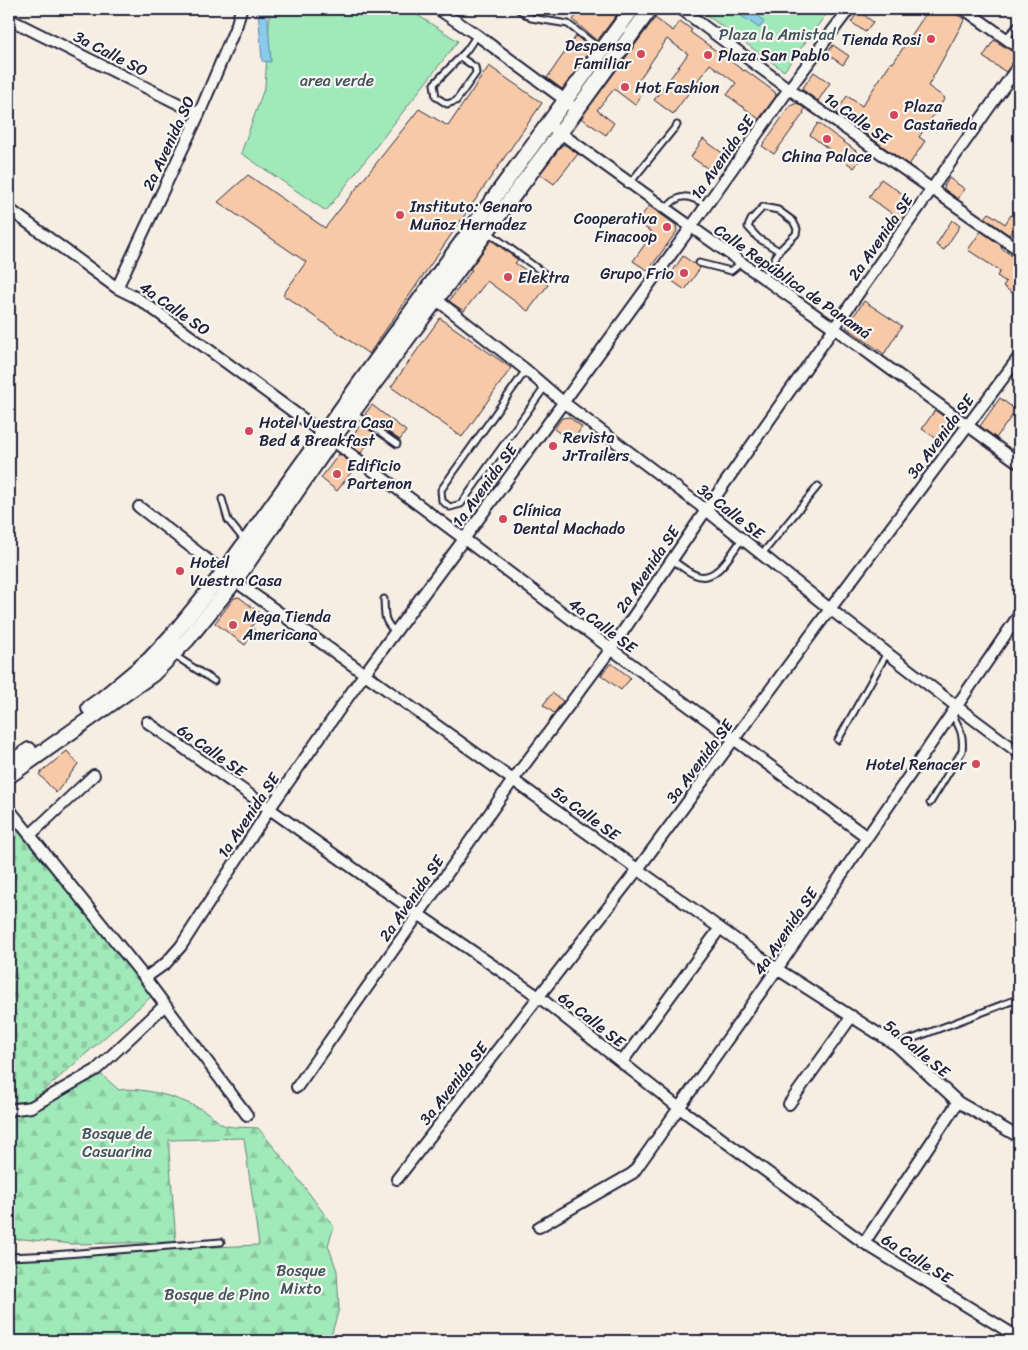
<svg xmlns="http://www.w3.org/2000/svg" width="1028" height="1350" font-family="Sriracha,sans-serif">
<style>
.forest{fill:url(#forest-firs);stroke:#61867a}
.cemetery{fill:url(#cemetery-stones);stroke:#61867a}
.park{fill:#a0e9b8;stroke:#61867a}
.water{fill:#8acbeb;stroke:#6087a5}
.building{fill:#f7c9a6;stroke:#22223b}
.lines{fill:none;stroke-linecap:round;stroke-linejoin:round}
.service-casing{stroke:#22223b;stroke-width:9}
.minor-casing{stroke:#22223b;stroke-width:14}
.secondary-casing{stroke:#22223b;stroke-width:18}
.service{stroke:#f6f6f2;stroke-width:5}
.minor{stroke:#f6f6f2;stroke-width:10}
.secondary{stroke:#f6f6f2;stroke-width:14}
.poi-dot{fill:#d1495b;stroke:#f6f6f2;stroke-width:2}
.labels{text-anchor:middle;stroke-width:4.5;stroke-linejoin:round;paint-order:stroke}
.park-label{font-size:16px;fill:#42545a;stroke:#f6f6f2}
.poi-label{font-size:16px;fill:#22223b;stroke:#f6f6f2;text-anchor:start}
.street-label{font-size:16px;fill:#22223b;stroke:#f6f6f2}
</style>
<defs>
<pattern id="forest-firs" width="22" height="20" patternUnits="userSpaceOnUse" patternTransform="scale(1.25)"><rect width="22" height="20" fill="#a0e9b8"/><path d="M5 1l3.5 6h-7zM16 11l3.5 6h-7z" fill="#8ac89f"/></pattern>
<pattern id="cemetery-stones" width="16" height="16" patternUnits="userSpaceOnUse" patternTransform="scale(1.25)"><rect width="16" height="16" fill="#a0e9b8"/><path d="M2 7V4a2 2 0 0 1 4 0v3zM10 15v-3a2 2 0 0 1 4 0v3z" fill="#8ac89f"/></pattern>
</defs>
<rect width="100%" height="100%" fill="#f6ede3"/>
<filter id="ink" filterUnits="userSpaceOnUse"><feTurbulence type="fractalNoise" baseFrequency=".02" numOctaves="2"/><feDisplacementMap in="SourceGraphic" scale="10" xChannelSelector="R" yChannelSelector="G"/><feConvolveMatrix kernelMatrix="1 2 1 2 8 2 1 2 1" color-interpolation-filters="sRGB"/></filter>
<g filter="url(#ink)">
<path class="forest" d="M96,1070l23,20c25,-4 68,10 89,23 6,4 12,12 19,13 10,2 21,1 31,2l24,29 52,70 -6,18 9,26 2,38 -9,30 -2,2h-319v-82l69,-6 181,-8 -15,-107 -75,2v12l7,90 -103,2 -50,-5 -14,1v-130l26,-5z"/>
<path class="cemetery" d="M9,821l144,174 -122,107h-22z"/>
<path class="park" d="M270,9h138l50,32 -132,170 -85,-58 24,-67z
M698,9h132l-46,62z"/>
<path class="water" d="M258,9h9l4,53 -9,-1z
M731,9h21l12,13 -5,6z"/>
<path class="building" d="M581,9h40l-24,32 -24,-21z
M929,9h16l20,10 -37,67 17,12 -26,39 6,4 -16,24 -73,-52 11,-17 15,10 29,-44 2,1z
M859,11l14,11 -8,10 -14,-10z
M655,18l18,13 7,-10 12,9 -2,2 54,39 1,-1 30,22 1,4 -17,23 -32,-24 9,-12 -26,-19 -37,50 -19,-14 34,-46 -21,-15 -31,45 9,6 -10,15 -21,-16 -17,21 17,13 -8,12 -25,-17z
M576,36l16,13 -30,40 -15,-11z
M994,40l22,14 -1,5 -9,13 -23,-15z
M833,45l16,11 -6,9 -16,-11z
M489,66l53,37 -173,251 -86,-59 23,-33 -88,-60 30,-27 77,53 94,-119 29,17z
M814,72l16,11 -12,18 -16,-12z
M797,103l8,6 -2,3 1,1 -30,41 -12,-8 28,-40z
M818,123l45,33 -9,12 -44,-33z
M703,139l22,16 -12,17 -22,-15z
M562,145h3l13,9 -24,30 -14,-10z
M949,178l16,11 -7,10 -14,-10v-3z
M881,179l33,23 -13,18 -32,-23z
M649,206l27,19 1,6 -29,40 -15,-10 20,-28 -16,-11z
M989,213l16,11 6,-9 8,6 -10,14 -24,-17z
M952,220l8,6 -16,24 -8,-5z
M981,231l21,15 -1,1 3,3 15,11v37l-16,-12 3,-4 -9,-6 3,-5 -32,-21z
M491,240l27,20 -3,3 33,22 -20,26 -41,-30 -23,30 -15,-10 23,-31 -2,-1z
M683,256l17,12 -15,22 -17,-12z
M864,301l38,25 -18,28 -38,-27z
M440,318l71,50 -49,69 -71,-50z
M1000,398l16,12 -20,28 -16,-12z
M372,405l34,26 -6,9 -34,-23 1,-1 -2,-2z
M935,410l19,14v3l-11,16 -21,-14z
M569,417l13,10 -10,15 -18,-13 8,-11z
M361,424l14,10 -14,19 -14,-10z
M339,454l14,10 -3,3 3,3 -16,21 -16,-13z
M239,597l22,17 -10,13 4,3 -10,15 -30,-22 19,-25z
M611,663l20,15 -10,12 -20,-15z
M552,693l11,8 -9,12 -11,-8z
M67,751l11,13 -22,29 -17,-19z"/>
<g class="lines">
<g class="service-casing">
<path id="service" d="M518,9l13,9 37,6 32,25
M1006,38l13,-14
M460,57l15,10 1,6 -20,28 -9,3 -11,-7 -2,-13 32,-33 11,-16
M630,183l47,-58
M666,209c13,-17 23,-14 40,-4
M488,232l61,45
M699,263l32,8 10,-8
M764,278l15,-27 -21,-13 -10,-11 3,-7 12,-13 15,3 15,11 4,8 -1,5 -17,17
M526,370l-85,120 1,11 8,6 11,-3 84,-117
M353,413l44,31
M222,499l6,21 12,15 6,5
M762,554l56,-68
M672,560c8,5 15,12 24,15 20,9 36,-23 46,-36
M384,599c1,17 -1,21 11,33
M174,655l40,26
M838,740l49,-87
M930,803l32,-52c2,-16 -2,-23 -10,-37
M896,1045l116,-44
M9,1257l44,-2 168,-13"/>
</g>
<g class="minor-casing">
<path id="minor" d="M438,9l39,26 88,65 11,11
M681,9l108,80 230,161
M964,9l55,39
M9,19l190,95
M548,124l118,85 168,119 185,135
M9,209l108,79 20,10 23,16 172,126 279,209 256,188
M117,288l82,-174 38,-90 4,-15
M432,296l94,74 37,32 143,108 124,99 126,97 63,47
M139,507l96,74 542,388 119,76 62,57 61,35
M147,722l271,192 121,83 139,110 186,136 155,95
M9,809l136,169 102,137
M30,835l64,-60
M145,978l21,-15 15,-17 89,-138 95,-135 99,-134 227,-312 98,-138 60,-80
M622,1062l98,-134
M297,1087l216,-307 98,-131 95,-139 313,-445
M789,1104l63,-88
M9,1110l22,-3 65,-37 69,-65
M397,1179l241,-310 192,-260 189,-252
M539,1227l94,-54 144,-204 242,-354
M864,1243l94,-141"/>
</g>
<g class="secondary-casing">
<path id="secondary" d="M89,708l14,-10 46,-38 27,-29 48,-59 202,-281 122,-167 84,-115
M9,764l20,-14
M9,776l144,-102 34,-34 48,-59 97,-141 228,-307 90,-124"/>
</g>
<use href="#service" class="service"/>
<use href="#minor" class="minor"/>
<use href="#secondary" class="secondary"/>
</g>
</g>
<g class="poi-dot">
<circle cx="931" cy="39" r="5"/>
<circle cx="641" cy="54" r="5"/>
<circle cx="708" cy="55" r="5"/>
<circle cx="625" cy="87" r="5"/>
<circle cx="894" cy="115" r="5"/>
<circle cx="827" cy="139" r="5"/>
<circle cx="400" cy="215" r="5"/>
<circle cx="667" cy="227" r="5"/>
<circle cx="684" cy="273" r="5"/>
<circle cx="508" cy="277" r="5"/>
<circle cx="249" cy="431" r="5"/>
<circle cx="553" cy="446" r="5"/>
<circle cx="337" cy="474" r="5"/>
<circle cx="503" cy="519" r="5"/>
<circle cx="180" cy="571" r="5"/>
<circle cx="233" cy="625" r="5"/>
<circle cx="976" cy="764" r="5"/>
</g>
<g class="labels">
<g class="park-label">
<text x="777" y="40">Plaza la Amistad</text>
<text x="337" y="86">area verde</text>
<text x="117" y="1139">Bosque de<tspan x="117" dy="18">Casuarina</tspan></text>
<text x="301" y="1276">Bosque<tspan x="301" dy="18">Mixto</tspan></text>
<text x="217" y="1300">Bosque de Pino</text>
</g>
<g class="poi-label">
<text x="921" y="45" text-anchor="end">Tienda Rosi</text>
<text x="631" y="51" text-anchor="end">Despensa<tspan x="631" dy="18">Familiar</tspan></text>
<text x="718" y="61">Plaza San Pablo</text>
<text x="635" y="93">Hot Fashion</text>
<text x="904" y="112">Plaza<tspan x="904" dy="18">Castañeda</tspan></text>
<text x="827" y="162" text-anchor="middle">China Palace</text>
<text x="410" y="212">Instituto: Genaro<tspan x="410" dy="18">Muñoz Hernadez</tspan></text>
<text x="657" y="224" text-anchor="end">Cooperativa<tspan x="657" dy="18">Finacoop</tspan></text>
<text x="674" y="279" text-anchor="end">Grupo Frio</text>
<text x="518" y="283">Elektra</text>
<text x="259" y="428">Hotel Vuestra Casa<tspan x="259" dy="18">Bed &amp; Breakfast</tspan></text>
<text x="563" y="443">Revista<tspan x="563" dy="18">JrTrailers</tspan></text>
<text x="347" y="471">Edificio<tspan x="347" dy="18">Partenon</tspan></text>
<text x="513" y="516">Clínica<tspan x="513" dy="18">Dental Machado</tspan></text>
<text x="190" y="568">Hotel<tspan x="190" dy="18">Vuestra Casa</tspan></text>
<text x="243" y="622">Mega Tienda<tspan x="243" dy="18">Americana</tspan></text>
<text x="966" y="770" text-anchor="end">Hotel Renacer</text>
</g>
<g class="street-label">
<text transform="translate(111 53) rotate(27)" y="6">3a Calle SO</text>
<text transform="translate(858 118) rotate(35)" y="6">1a Calle SE</text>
<text transform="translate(168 143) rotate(-65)" y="6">2a Avenida SO</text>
<text transform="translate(722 157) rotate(-55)" y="6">1a Avenida SE</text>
<text transform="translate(880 237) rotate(-55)" y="6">2a Avenida SE</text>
<text transform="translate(793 281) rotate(35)" y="6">Calle República de Panamá</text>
<text transform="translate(175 308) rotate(35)" y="6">4a Calle SO</text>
<text transform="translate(940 436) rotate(-53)" y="6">3a Avenida SE</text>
<text transform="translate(484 485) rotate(-54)" y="6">1a Avenida SE</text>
<text transform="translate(731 511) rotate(38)" y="6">3a Calle SE</text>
<text transform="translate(647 569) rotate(-56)" y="6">2a Avenida SE</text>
<text transform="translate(603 625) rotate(37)" y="6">4a Calle SE</text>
<text transform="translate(212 750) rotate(35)" y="6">6a Calle SE</text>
<text transform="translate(699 761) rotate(-53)" y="6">3a Avenida SE</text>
<text transform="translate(586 813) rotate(36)" y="6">5a Calle SE</text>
<text transform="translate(248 815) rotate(-56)" y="6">1a Avenida SE</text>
<text transform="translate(411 898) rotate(-55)" y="6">2a Avenida SE</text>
<text transform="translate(785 931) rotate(-56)" y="6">4a Avenida SE</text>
<text transform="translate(592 1019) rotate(38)" y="6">6a Calle SE</text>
<text transform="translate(917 1048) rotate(40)" y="6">5a Calle SE</text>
<text transform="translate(453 1083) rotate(-52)" y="6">3a Avenida SE</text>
<text transform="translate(917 1258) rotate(32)" y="6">6a Calle SE</text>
</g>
</g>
<rect width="1028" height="1350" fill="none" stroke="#f6f6f2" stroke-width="30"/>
<rect x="15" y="15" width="998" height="1320" fill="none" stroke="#22223b" stroke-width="2" filter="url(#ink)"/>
</svg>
